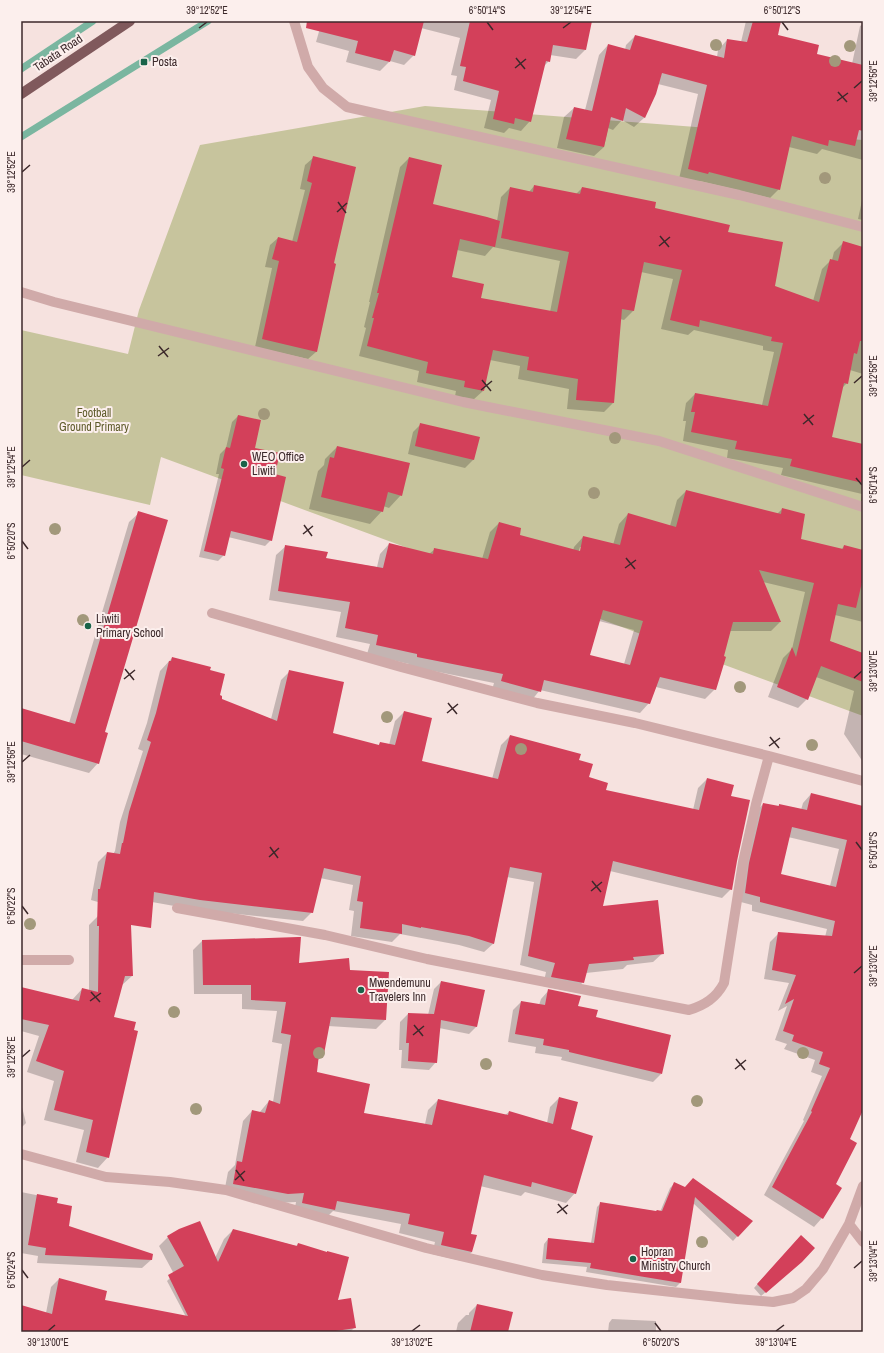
<svg xmlns="http://www.w3.org/2000/svg" width="884" height="1353" font-family="'Archivo Narrow',sans-serif">
<style>
.green{fill:#c7c49d}
.shadow{fill:#0003;fill-rule:evenodd}
.lines{fill:none;stroke-linecap:round;stroke-linejoin:round}
.stream{stroke:#7ab6a0;stroke-width:7}
.building{fill:#d3405a;fill-rule:evenodd}
.minor{stroke:#d0aaa9;stroke-width:10}
.major{stroke:#80595c;stroke-width:10}
.tree{fill:#a2987b}
.ticks{fill:none;stroke:#3c292b;stroke-width:1.5}
.poi-dot{fill:#196349;stroke:#fcefed;stroke-width:1.5}
.labels{text-anchor:middle;stroke-width:4;stroke-linejoin:round;paint-order:stroke}
.street-label{font-size:12px;fill:#3c292b;stroke:#fcefed}
.poi-label{font-size:12px;fill:#3c292b;stroke:#fcefed;text-anchor:start}
.park-label{font-size:12px;fill:#5e5b2a;stroke:#fcefed}
.neatline{fill:none;stroke:#3c292b;stroke-width:1.5}
.ticks-label{font-size:10px;text-anchor:middle;fill:#3c292b}
</style>
<rect width="100%" height="100%" fill="#f6e2df"/>
<path class="green" d="M425,106l438,34v576l-702,-259 -11,48 -129,-30v-145l107,24 11,-44 61,-165z"/>
<path class="shadow" d="M322,21h269l-6,29 -9,9 -26,-4 -1,6 -6,6 -13,54 -9,10 -12,-3 -5,5 -20,-5 7,-28 -37,-10 3,-14 -6,-1 9,-37 -39,-10 -7,27 -10,10 -14,-4 -10,10 -34,-9 3,-11 -33,-9z
M746,21h34l-3,14 38,20 37,9 8,-38 3,-2v136l-41,-11 -5,5 -28,-7 -10,42 -9,9 -70,-17 -2,2 -19,-4 19,-85 -40,-10 -3,10 -11,24 -10,9 -12,-7 -9,10 -5,-2 -4,19 -10,9 -37,-8 7,-31 10,-9 11,2 14,-55 9,-10 17,5 1,-5 9,-9 82,21 1,-7 9,-10 14,2z
M313,158l19,106 3,1 -19,87 -8,7 -53,-12 17,-79 -7,-1 5,-22 8,-7 14,4 13,-52 -5,-1 5,-24z
M409,158l23,47 65,16 4,-24 9,-9 19,4 5,-6 42,8 6,-6 72,21 73,24 47,54 39,14 9,-32 9,-9h1l2,-8 10,-10 19,6v126l-13,-4 -3,13 -5,5 -12,50 33,7v56h-2l1,-7 -81,-19 2,-7 -56,-10 1,-8 -45,-9 3,-20h-3l3,-18 9,-9 67,11 12,-53 -11,-2v-4l-69,-16 -6,5 -27,-6 12,-50 -32,-7 -8,39 -9,9 -4,-1 -7,84 -9,9 -37,-3 2,-20 -51,-10 2,-13 -30,-6 -7,31 -10,9 -18,-4 1,-5 -39,-9 2,-11 -60,-15 7,-28 -2,-1 6,-25h-1l31,-135zM493,247l67,14 -10,51 -70,-13 -29,-21 6,-28 28,6z
M863,196v24l-5,-1z
M238,416l16,33 17,91 -6,6 -37,-9 -4,18 -6,6 -19,-4 20,-83h-3l4,-20 6,-6 6,-26z
M421,424l58,14 -6,22 -8,8 -57,-14 5,-22z
M337,447l64,48 -12,13 -6,-2 -1,5 -12,13 -61,-15 9,-38 6,-6 1,-6z
M686,491l91,23 5,-5 17,30 42,11 3,-4 19,5v22l-3,10 3,1v38l-28,-7 -6,26 34,13v108l-19,-28 10,-43 -38,-14 -9,22 -9,9 -30,-11 15,-39 9,-9 13,-57 -42,-10 17,40 -9,9h-42l-14,58 -10,10 -49,-12 -7,16 -9,10 -100,-23 -9,11 -39,-11 2,-7 -86,-17 1,-2 -42,-10 3,-10 -34,-7 5,-25 -72,-12 7,-45 10,-9 39,13 52,8 3,-13 9,-10 40,10 6,-5 47,10 8,-27 9,-9 19,12 55,16 1,-4 9,-10 30,8 6,-21 9,-10 42,12 7,-26zM580,547h2l-3,9h-2zM599,621l35,9 -10,34 -35,-8z
M139,513l-41,250 -9,10 -68,-19v-45l48,14 60,-201z
M172,658l37,13 11,29 51,19 10,-39 9,-9 41,63 47,12 2,-3 9,2 6,-24 9,-9 16,50 72,17 9,-34 9,-9 68,25 10,17 17,13 88,19 5,-22 9,-9 23,18 1,92 -9,9 -112,-27 -8,36 61,46 -10,9 -26,3 -4,4 -37,4 -3,9 -9,10 -31,-6 3,-14 -26,-7 14,-83 -27,-5 -13,66 -10,9 -25,-7 -59,-11 -8,8 -41,-6 3,-25 -5,-1 4,-25 -33,-7 -8,34 -9,9 -112,-12 -39,-7 -9,13 -52,-15 7,-38 9,-9 6,1 2,-3 5,-29 23,-71 -5,-2 9,-26 13,-52z
M811,794l52,13v300l-14,33 -14,45 -13,33 -8,9 -50,-32 40,-74 -1,-1 19,-44 -11,-4 4,-12 -31,-11 3,-5 -12,-4 12,-34 -9,5 11,-28 -25,-4 6,-37 9,-9 46,4 2,-8 -75,-18v-6l-15,-4 18,-88 8,-9 14,3 2,-2 22,5 2,-7zM788,837l51,12 -9,37 -50,-11z
M99,915l33,61 -11,10 -8,32 -5,139 -10,11 -22,-6 8,-32 -40,-10 10,-39 -27,-9 12,-36 -18,-5v-33l51,2 10,-11 7,2v-66z
M202,941l96,23 51,7 36,49 -9,9 -48,-3 -5,28 -5,6 -2,13 46,40 63,11 3,-14 10,-10 67,15 4,-3 38,11 3,-16 9,-9 11,32 5,63 -9,10 -41,-11 -4,4 -41,-10 -10,48 2,18 -10,9 -30,-7 3,-12 -36,-9 2,-9 -68,-13 -8,8 -31,-6 2,-11 -18,1 -54,-10 4,-21 7,-7 8,-44 9,-10 7,2 10,-12 4,1 9,-58 -10,-2 5,-31 -35,-2v-15h-48l-1,-44z
M441,982l43,9 -8,36 -7,7 -30,-6 -3,34 -7,8 -28,-2 1,-18h-3l1,-28 8,-8 20,1 6,-26z
M549,990l46,28 66,56 -8,8 -92,-22 1,-3 -27,-4 1,-6 -28,-5 5,-32 8,-8 18,3 2,-6z
M21,1103l5,20 -5,5z
M674,1184l77,37 -18,20 -40,-38 -13,80 -4,4 -90,-15 1,-5 -45,-4 2,-19 4,-5 43,4 6,-36 4,-4 59,9 10,-24z
M21,1192l35,7v5l12,23 83,33 -9,8 -105,-5 1,-7 -17,-3z
M233,1230l63,16 2,-2 38,58 19,25 -5,5h-156l-27,-51 7,-7 -15,-28 9,-9 47,21 9,-19z
M797,1240l-1,26 -35,30 -7,-8z
M59,1279l47,13 -3,9 78,31h-160v-26l25,7 5,-26z
M477,1305l30,27h-51l2,-9 8,-8h3v-2z
M612,1319l44,2v11h-48l1,-9z"/>
<g class="lines">
<path class="stream" d="M21,69l72,-48
M21,137l187,-116"/>
</g>
<path class="building" d="M307,21h117l-9,35 -21,-6 -4,12 -35,-9 3,-12 -52,-13z
M470,21h122l-6,29 -33,-5 -3,17 -4,-1 -15,61 -16,-4 -1,6 -21,-5 6,-28 -36,-10 3,-14 -6,-1z
M753,21h28l-3,14 41,10 -2,9 46,11v66l-4,-1 -4,16 -26,-6 -1,6 -36,-10 -12,54 -71,-18 -1,2 -20,-5 19,-84 -45,-12 -6,21 -11,24 -19,-10 -3,13 -12,-4 -7,30 -38,-8 8,-32 18,4 16,-67 22,6 5,-15 89,23 3,-19 20,3z
M313,156l43,11 -22,96 2,1 -19,88 -55,-13 17,-78 -7,-2 6,-22 19,5 15,-59 -5,-2z
M409,157l33,8 -9,39 54,13 13,4 -5,26 -35,-8 -8,38 32,7 -3,14 76,14 12,-60 -68,-14 9,-51 23,5 1,-7 46,9 2,-7 74,15 -1,6 75,17 -2,7 55,10 -8,44 44,16 11,-43 8,2 5,-20 20,6v94h-3l-3,13 -3,-1 -6,31 -4,-1 -12,54 31,7v39l-73,-17 2,-7 -57,-10 2,-8 -46,-9 4,-20h-4l4,-19 73,13 15,-63 -12,-2 1,-4 -72,-17 -1,7 -29,-7 12,-50 -38,-8 -10,49 -12,-2 -8,94 -38,-3 2,-21 -51,-9 2,-13 -36,-7 -9,41 -20,-4 1,-6 -39,-8 2,-11 -61,-16 7,-28h-2l7,-25h-2z
M238,415l23,5 -6,28 25,5 -5,21 11,3 -14,64 -41,-10 -6,25 -21,-5 20,-82 -3,-1 5,-21 4,1z
M420,423l60,14 -6,23 -59,-14z
M337,446l73,17 -8,33 -14,-4 -5,20 -62,-15 9,-40 4,1z
M686,490l95,24 1,-6 23,6 -4,25 42,10 1,-4 19,5v28l-7,30 -18,-4 -8,37 33,12v29l-42,-16 -13,34 -31,-13 15,-40 4,10 18,-74 -55,-13 22,52h-48l-9,34 2,1 -10,33 -56,-13 -10,27 -106,-24 -3,12 -40,-11 2,-7 -86,-17v-3l-41,-9 2,-10 -33,-7 5,-26 -72,-11 7,-46 43,7 -2,6 57,10 6,-25 44,11 1,-6 54,11 11,-37 22,6 -1,7 60,16 3,-15 37,9 8,-32 48,14zM603,610l40,11 -13,44 -40,-10z
M138,511l30,9 -63,212 3,1 -9,31 -78,-23v-33l54,16z
M172,657l39,10 -1,3 15,4 -5,21 2,1v3l55,22 12,-51 55,12 -11,51 46,12 1,-3 15,3 9,-34 28,7 -10,43 76,18 12,-44 71,19 -2,6 14,4 -4,13 19,6 -2,7 93,20 8,-32 27,7 -3,11 19,4 -13,61 -5,29 -119,-29 -10,45 55,-6 6,54 -31,3 1,3 -45,4 -5,19 -33,-6 4,-14 -27,-7 14,-83 -32,-6 -16,77 -25,-8 -48,-9v1l-19,-4v10l-42,-6 3,-26 -6,-1 4,-25 -37,-8 -11,45 -113,-13 -46,-8 -3,36 -20,-3 2,51h-8l-11,41 22,5 -2,8 4,1 -29,127 -23,-6 7,-32 -39,-10 10,-39 -28,-10 13,-36 -28,-6v-32l58,14 3,-13 16,4 1,-66h-2l1,-37h2l7,-37 13,2 2,-11h1l6,-31 22,-70 -4,-2 9,-27 13,-52h2z
M811,793l52,13v304l-13,29 7,4 -21,41 6,4 -19,31 -51,-32 40,-75 -1,-1 19,-43 -11,-4 4,-12 -31,-11 2,-6 -11,-4 11,-32 -9,5 11,-29 -24,-5 6,-38 54,4 3,-15 -75,-19v-5l-15,-4 4,-30 14,-60 16,3v-2l28,6zM792,827l55,13 -11,47 -55,-13z
M298,937h3l-2,26 50,-5 1,12 39,2 -3,48 -55,-3 -7,37h-5l-2,18 53,12 -6,29 68,12 6,-26 70,16 1,-4 44,13 6,-27 19,5 -7,27 22,7 -17,58 -44,-12 -1,5 -47,-12 -13,59 6,1 -5,17 -31,-7 3,-13 -36,-8 2,-10 -73,-13 -2,9 -33,-7 2,-10 -16,1 -55,-10 4,-23 5,1 10,-52 13,3 4,-13 11,4 11,-69 -10,-2 5,-31 -35,-2v-15h-48l-1,-45z
M441,981l44,9 -8,37 -36,-7 -4,43 -29,-2 1,-18h-3l2,-30 26,1z
M548,989l33,7 -3,10 20,4 -2,7 75,18 -9,39 -93,-22v-2l-26,-5 1,-6 -29,-5 6,-33 24,4z
M693,1178l60,43 -15,16 -43,-40 -14,86 -91,-15 1,-5 -45,-4 2,-21 46,5 6,-41 56,9 1,-1 5,1 12,-29 11,5z
M37,1194l21,4 -1,5 15,3 -3,20 84,28 -1,6 -107,-5 1,-7 -18,-3z
M200,1221l18,41 15,-33 64,17 1,-3 29,9v-1l22,6 -11,43 13,-2 5,30 -27,4h-308v-27l31,9 7,-36 48,13 -2,9 83,16 -20,-41 16,-9 -17,-30 12,-7z
M801,1235l14,13 -13,14 -36,31 -9,-9z
M477,1304l36,8 -5,20h-38z"/>
<g class="lines">
<path class="minor" d="M294,21l14,46 15,21 24,19 392,88 124,32
M21,292l33,10 409,100 196,39 204,66
M212,613l189,54 136,36 98,20 134,33 94,25
M177,908l148,27 102,24 262,51c16,-5 27,-12 35,-27l19,-121 13,-58 13,-48
M21,960h48
M21,1154l85,23 64,5 56,8 200,58 116,27 65,10 130,14 36,3 20,-4 13,-9 17,-20 26,-45 14,-38
M849,1224l14,18"/>
<path class="major" d="M21,94l109,-73"/>
</g>
<g class="tree">
<circle cx="716" cy="45" r="6"/>
<circle cx="850" cy="46" r="6"/>
<circle cx="835" cy="61" r="6"/>
<circle cx="825" cy="178" r="6"/>
<circle cx="264" cy="414" r="6"/>
<circle cx="615" cy="438" r="6"/>
<circle cx="594" cy="493" r="6"/>
<circle cx="55" cy="529" r="6"/>
<circle cx="83" cy="620" r="6"/>
<circle cx="740" cy="687" r="6"/>
<circle cx="387" cy="717" r="6"/>
<circle cx="812" cy="745" r="6"/>
<circle cx="521" cy="749" r="6"/>
<circle cx="30" cy="924" r="6"/>
<circle cx="174" cy="1012" r="6"/>
<circle cx="319" cy="1053" r="6"/>
<circle cx="803" cy="1053" r="6"/>
<circle cx="486" cy="1064" r="6"/>
<circle cx="697" cy="1101" r="6"/>
<circle cx="196" cy="1109" r="6"/>
<circle cx="702" cy="1242" r="6"/>
</g>
<path class="ticks" d="M487,22l6,8M782,22l6,8M199,28l8,-6M563,28l8,-6M516,58l9,11M515,68l11,-9M854,88l8,-7M838,92l9,10M837,101l11,-8M22,172l8,-7M338,202l8,11M337,212l10,-9M660,236l9,11M659,246l11,-9M159,346l9,11M158,356l11,-8M482,380l9,11M854,383l8,-7M481,390l11,-9M804,414l9,11M803,424l11,-9M22,467l8,-7M856,478l6,7M304,525l8,11M303,534l10,-8M22,541l6,8M626,558l9,11M625,568l11,-8M125,669l9,11M854,678l8,-7M124,679l11,-9M448,703l9,11M447,713l11,-9M770,737l9,11M769,746l11,-8M22,762l8,-7M856,842l6,8M270,847l8,11M269,857l10,-9M592,881l9,11M591,891l11,-9M22,906l6,8M854,973l8,-7M91,992l9,10M90,1001l11,-8M414,1025l9,11M413,1035l11,-9M22,1057l8,-7M736,1059l9,11M735,1069l11,-9M236,1170l8,11M235,1180l10,-9M558,1204l9,10M557,1213l11,-8M854,1268l8,-7M22,1270l6,8M655,1323l6,8M48,1331l7,-6M412,1331l8,-6M776,1331l8,-6"/>
<g class="poi-dot">
<rect x="140" y="58" width="8" height="8" rx="2"/>
<circle cx="244" cy="464" r="4"/>
<circle cx="88" cy="626" r="4"/>
<circle cx="361" cy="990" r="4"/>
<circle cx="633" cy="1259" r="4"/>
</g>
<g class="labels">
<g class="street-label">
<text transform="translate(58 53) rotate(-34)" y="4">Tabata Road</text>
</g>
<g class="poi-label">
<text x="152" y="66">Posta</text>
<text x="252" y="461">WEO Office<tspan x="252" dy="14">Liwiti</tspan></text>
<text x="96" y="623">Liwiti<tspan x="96" dy="14">Primary School</tspan></text>
<text x="369" y="987">Mwendemunu<tspan x="369" dy="14">Travelers Inn</tspan></text>
<text x="641" y="1256">Hopran<tspan x="641" dy="14">Ministry Church</tspan></text>
</g>
<g class="park-label">
<text x="94" y="417">Football<tspan x="94" dy="14">Ground Primary</tspan></text>
</g>
</g>
<rect width="884" height="1353" fill="none" stroke="#fcefed" stroke-width="44"/>
<rect x="22" y="22" width="840" height="1309" class="neatline"/>
<g class="ticks-label">
<text x="207" y="14">39°12'52"E</text>
<text x="487" y="14">6°50'14"S</text>
<text x="571" y="14">39°12'54"E</text>
<text x="782" y="14">6°50'12"S</text>
<text transform="translate(873 81) rotate(-90)" y="4">39°12'56"E</text>
<text transform="translate(11 172) rotate(-90)" y="4">39°12'52"E</text>
<text transform="translate(873 376) rotate(-90)" y="4">39°12'58"E</text>
<text transform="translate(11 467) rotate(-90)" y="4">39°12'54"E</text>
<text transform="translate(873 485) rotate(-90)" y="4">6°50'14"S</text>
<text transform="translate(11 541) rotate(-90)" y="4">6°50'20"S</text>
<text transform="translate(873 671) rotate(-90)" y="4">39°13'00"E</text>
<text transform="translate(11 762) rotate(-90)" y="4">39°12'56"E</text>
<text transform="translate(873 850) rotate(-90)" y="4">6°50'16"S</text>
<text transform="translate(11 906) rotate(-90)" y="4">6°50'22"S</text>
<text transform="translate(873 966) rotate(-90)" y="4">39°13'02"E</text>
<text transform="translate(11 1057) rotate(-90)" y="4">39°12'58"E</text>
<text transform="translate(873 1261) rotate(-90)" y="4">39°13'04"E</text>
<text transform="translate(11 1270) rotate(-90)" y="4">6°50'24"S</text>
<text x="48" y="1346">39°13'00"E</text>
<text x="412" y="1346">39°13'02"E</text>
<text x="661" y="1346">6°50'20"S</text>
<text x="776" y="1346">39°13'04"E</text>
</g>
</svg>
